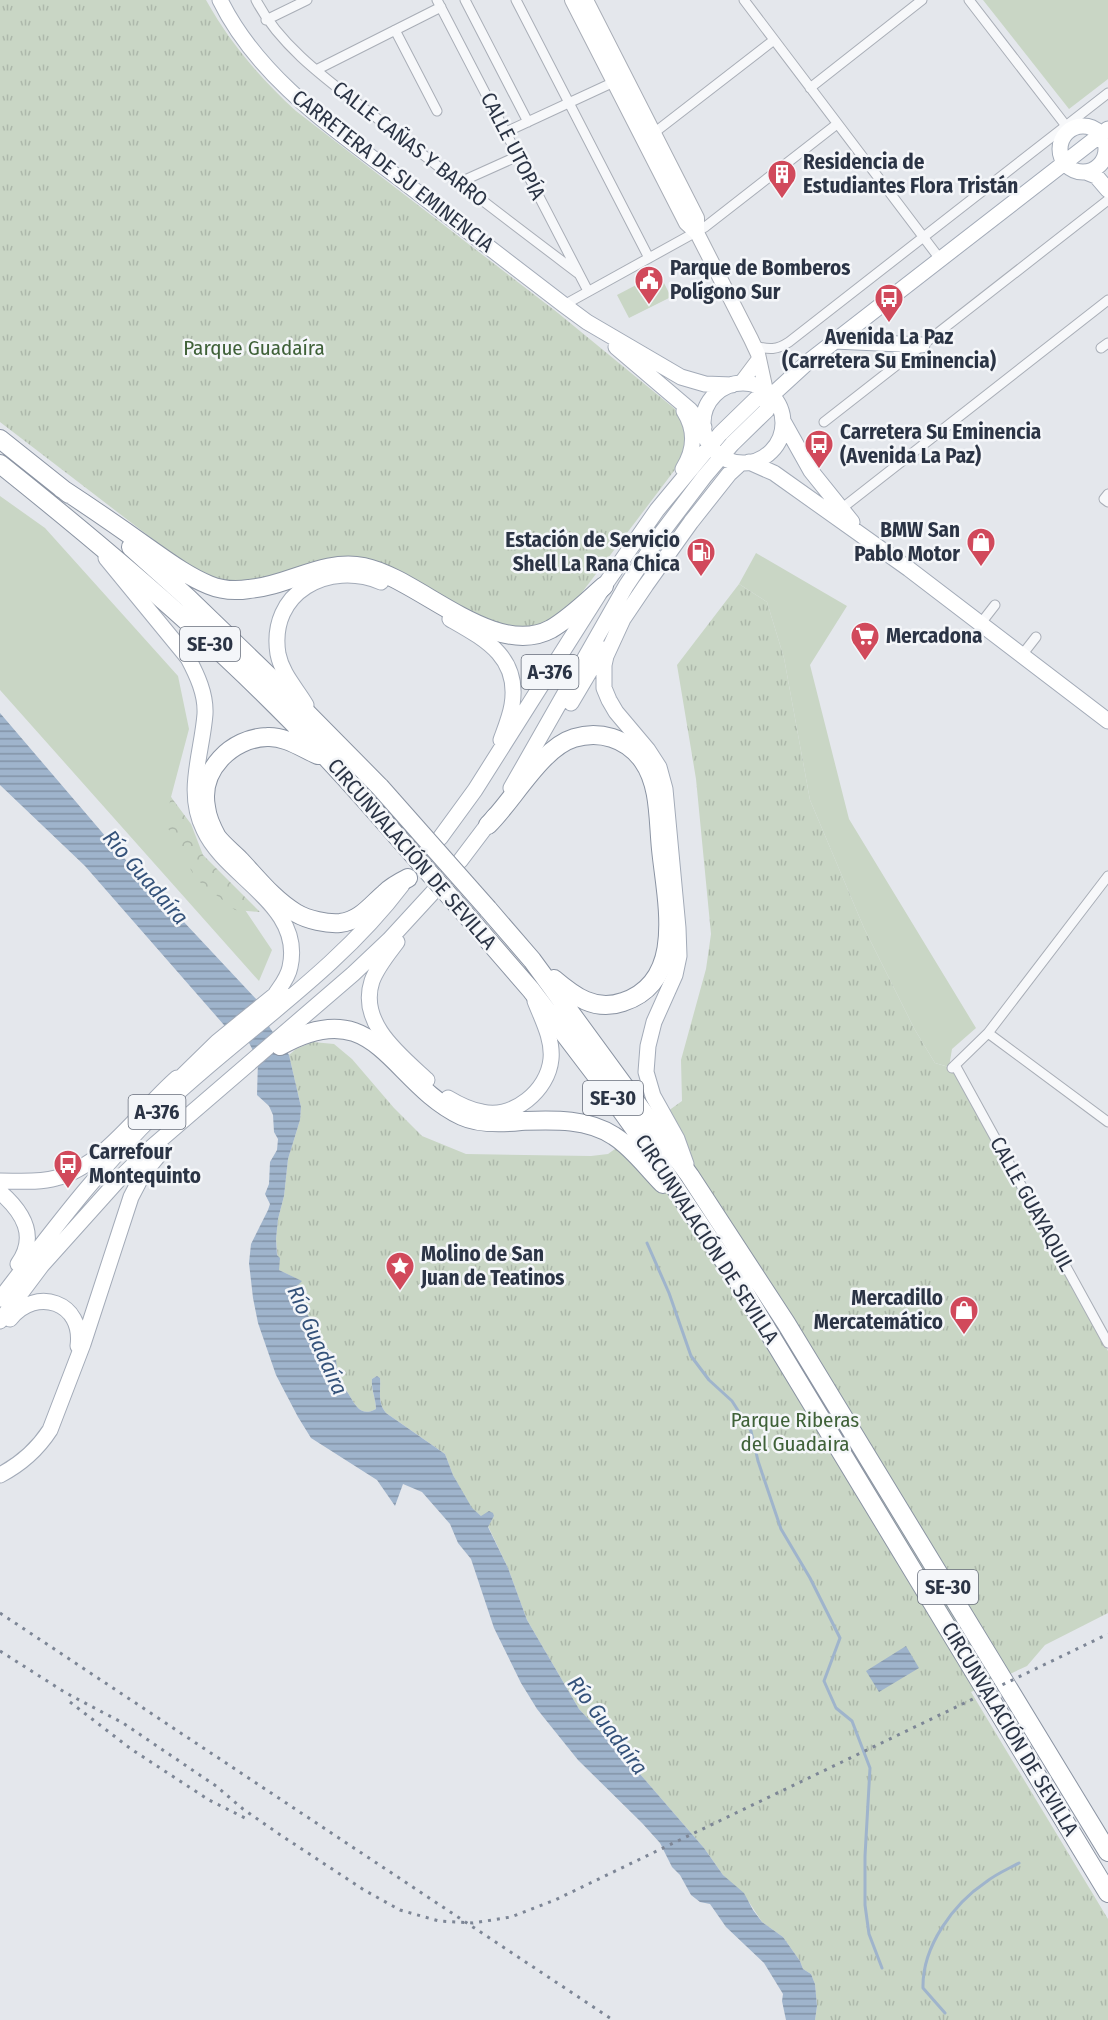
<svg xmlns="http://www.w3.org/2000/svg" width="1108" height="2020" font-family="'Fira Sans Condensed',sans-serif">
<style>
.green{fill:#c9d6c5}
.forest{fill:url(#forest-crowns)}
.park{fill:url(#park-tufts)}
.water{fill:url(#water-rules)}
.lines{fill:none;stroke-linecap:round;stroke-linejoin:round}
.stream{stroke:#9fb4cc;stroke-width:3}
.street-casing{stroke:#a9aeb7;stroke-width:11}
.secondary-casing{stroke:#a9aeb7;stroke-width:16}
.primary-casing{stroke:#a3abb8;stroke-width:17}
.highway-casing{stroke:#8b94a3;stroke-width:20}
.street{stroke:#f7f8fa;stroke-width:9}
.secondary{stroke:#fff;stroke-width:14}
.primary{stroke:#fff;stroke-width:15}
.highway{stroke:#fff;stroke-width:18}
.rail{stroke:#7d8696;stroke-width:3;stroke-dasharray:3 6;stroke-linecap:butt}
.highway-bridge-casing{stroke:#8b94a3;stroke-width:20;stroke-linecap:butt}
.highway-bridge{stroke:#fff;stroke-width:18}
.labels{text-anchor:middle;stroke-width:5;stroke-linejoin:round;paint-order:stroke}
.shield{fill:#f4f6f9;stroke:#676e7b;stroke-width:1.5}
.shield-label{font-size:20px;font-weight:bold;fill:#2b3445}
.street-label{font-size:21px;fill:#2b3445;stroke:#f4f6f9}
.poi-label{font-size:21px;font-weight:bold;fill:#2b3445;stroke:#f4f6f9;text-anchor:start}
.park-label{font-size:21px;fill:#3f6138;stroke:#f4f6f9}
.water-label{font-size:22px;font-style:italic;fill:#34527a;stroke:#f4f6f9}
</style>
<defs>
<pattern id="forest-crowns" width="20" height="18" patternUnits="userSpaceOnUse" patternTransform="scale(1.5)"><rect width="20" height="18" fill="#c9d6c5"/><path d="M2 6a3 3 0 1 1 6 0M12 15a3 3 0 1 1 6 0" fill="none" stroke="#adb8ab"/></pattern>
<pattern id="park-tufts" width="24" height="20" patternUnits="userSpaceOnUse" patternTransform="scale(1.5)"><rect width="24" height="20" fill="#c9d6c5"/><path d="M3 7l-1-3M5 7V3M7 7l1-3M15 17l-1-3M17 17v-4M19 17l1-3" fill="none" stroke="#adb8ab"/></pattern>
<pattern id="water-rules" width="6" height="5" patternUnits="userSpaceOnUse" patternTransform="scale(1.5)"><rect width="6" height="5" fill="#9fb4cc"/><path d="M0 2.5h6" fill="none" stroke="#8293a7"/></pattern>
</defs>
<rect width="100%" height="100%" fill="#e4e7ec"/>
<path class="green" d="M983,0h125v79l-39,30z
M659,273l12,24 -42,21 -12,-23z
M0,496l45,32 133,148 11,53 -18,68 23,61 43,40 35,52 -13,31 -259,-291z
M756,553l91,53 -37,59 39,154 127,209 -24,21 -3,18 -14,-4 -20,-33 -51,-102 -54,-128 -26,-142 -17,-56 -28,-18z"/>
<path class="forest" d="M171,797l20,27 12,31 57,57 -25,-2 -39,-31 -31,-56z"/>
<path class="park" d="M0,0h206c24,43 54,78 90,111l262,202 117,96 12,21 -4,29 -106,140 -24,19 -17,8 -22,2 -25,-7 -82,-45 -60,-19 -36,5 -33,13 -31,9 -30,-3 -41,-24 -176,-135z
M739,584l28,18 17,56 26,142 54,128 51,102 20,33 17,5 156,283v262l-63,32 -18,21 -56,26 137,227v101h-293l2,-14 -2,-22 -4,-10 -8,-5 -3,-8 -17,-24 -21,-15 -13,-20 -26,-27 -19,-27 -64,-74 -61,-65 -52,-89 -19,-52 -20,-42 6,-10h-13l-10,-8 -18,-33 -8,-21 -59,-41c-9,-11 -5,-21 -6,-35l-3,-2 -5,3c-1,10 4,20 4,30 -22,12 -23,-18 -37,-25v-10l-6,-21 -8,-7 -11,-22 -11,-16 -6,-22 4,-5 -22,-11 -3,-31 2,-20 6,-23 4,-37 12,-39 1,-13 -12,-52 7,-6 17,-7 21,2 18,15 42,49 28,28 44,18 125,2 17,-2 74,-53 -1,-41 25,-91 5,-35 -15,-155 -19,-114z"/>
<path class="water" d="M0,713l124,145 133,142 13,28 19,27 12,52 -1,13 -12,39 -4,37 -6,23 -2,20 1,16 3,3 -1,12 23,11 -5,5 6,22 11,16 11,22 11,14 3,24c14,7 15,37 37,25 0,-10 -5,-20 -4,-30l5,-3 3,2c1,14 -3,24 6,35l59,41 8,21 19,33 9,8 8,-5 4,2 1,3 -6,11 20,41 19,52 52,89 61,65 64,74 19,27 21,18 9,17 9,12 21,15 17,24 3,8 8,5 4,10 2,22 -2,14h-29l-4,-19 1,-7 -19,-31 -38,-36 -16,-23 -10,-2 -9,-7 -11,-20 -8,-8 -12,-24 -18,-20 -64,-63 -41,-51 -16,-26 -27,-55 -23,-69 -13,-16 -8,-19 -28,-32 -19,-8 -8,22 -18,-26 -66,-42 -13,-21 -22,-42 -18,-52 -5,-25 -4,-35 2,-19 17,-34 2,-6 -5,-10 4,-10 1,-22 7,-12 1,-11 -4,-7 -1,-17 -4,-9 -12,-11 1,-35 -10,-19 -24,-16 -139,-159 -85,-81z
M906,1646l13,22 -40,24 -13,-21z"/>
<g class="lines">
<path class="stream" d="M647,1243l22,50 22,63 18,24 23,21 19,30 7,30 23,68 29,49 30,60 -16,43 12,27 16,13 18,47 -5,88v49l4,29 13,34
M945,2013l-22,-25c-1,-41 30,-84 63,-106 10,-8 22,-13 33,-19"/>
<g class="street-casing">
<path id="street" d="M256,0c26,51 83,88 127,123 65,52 130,101 196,151
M437,0l151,291
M465,0l63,122
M516,0l133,258
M744,0l196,259
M969,0l101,131
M266,20l41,-20
M395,30l42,81
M316,70l125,-63
M810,88l112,-88
M506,132l108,-50
M650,136l124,-96
M458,183l60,-27
M564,305l141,-78 132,-103
M755,346c14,4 22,4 34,-4l319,-249
M1101,348l7,-5
M824,422l284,-222
M1108,494l-4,5 4,3
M841,509l267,-209
M981,623l14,-18
M1022,655l14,-18
M988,1033l120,89
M955,1065l153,278
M952,1068l36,-35 120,-157"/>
</g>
<g class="secondary-casing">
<path id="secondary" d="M572,0l114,223 11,10 54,106 7,15 8,37
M586,0l111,218v15
M741,383l18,-24"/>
</g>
<g class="primary-casing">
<path id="primary" d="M220,0c38,78 116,130 184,182 53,41 106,82 160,123l23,17 94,55 24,7 27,1
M1060 149a23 23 0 1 1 46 0a23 23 0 1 1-46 0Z
M1086,172l10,4 12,14
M834,341l88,4
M899,344l4,15
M616,347l74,63 14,17
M703 423a40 40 0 1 1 80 0a40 40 0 1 1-80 0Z
M783,421l28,50 41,51
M749,462l25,11 135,96 199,152
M683,469c12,-19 13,-39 1,-58
M106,558l82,100c9,17 18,36 17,56 -3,40 -20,78 -1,116 22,48 100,75 86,137 -2,11 -10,20 -15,28
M450,619c35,20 70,38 62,86 -2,12 -7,24 -11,35
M571,703l32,-54
M306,705c-10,-17 -24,-31 -28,-51 -10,-62 51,-94 103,-72
M511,788l115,-202 34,-51 44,-58 28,-33 35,-34 5,-15
M440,838l35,-48 129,-204 53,-76 63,-76 36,-35 16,-4 36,-33 300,-233
M460,861l34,-45
M397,942c-9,12 -20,25 -25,39 -14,42 28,74 55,99
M173,1085l44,-43 64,-52
M448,1098c10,6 21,12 34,14 31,7 66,-21 69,-53 2,-20 -9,-40 -16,-58
M686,1164l-9,-25 -24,-43 -7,-24 2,-26 6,-24 21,-47 4,-19 -1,-28 -13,-139 -6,-22 -11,-17 -32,-38 -7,-12 -5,-12v-23l2,-9 17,-37 23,-34 45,-63 38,-48 12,-11
M0,1181c18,0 39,2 56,-3 48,-12 85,-69 121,-100
M0,1192c23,20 38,44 18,72
M0,1299c50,-65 99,-131 158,-188 80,-77 177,-137 244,-226
M10,1319c26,-33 74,-17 68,27
M0,1321l42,-56 79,-88 31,-30 201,-173 36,-34 57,-62
M0,1475c21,-11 37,-25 50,-45l33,-86 48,-147 12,-23 20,-24"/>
</g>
<g class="highway-casing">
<path id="highway" d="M0,439l69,55
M0,464c129,103 256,212 365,336
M61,488c29,19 58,39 86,59 20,14 40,29 62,38 12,5 27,6 40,4 40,-3 73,-30 115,-22 54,11 130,93 187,62 19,-11 36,-28 53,-43
M131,547l57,51 114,110 78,79
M318,755c-16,-7 -33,-19 -51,-18 -35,1 -68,33 -61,70 1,10 6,21 11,30 6,8 15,15 23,23 17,18 34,40 56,53 12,7 31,11 44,10 20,-2 31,-18 45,-30 7,-7 15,-11 23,-15
M488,825c25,-24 53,-77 86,-87 25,-8 53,0 69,23 17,24 15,59 18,88 5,51 26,132 -38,153 -28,10 -49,-6 -69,-23
M488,909l44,51 158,216 96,147 322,529
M473,923l58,67 70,92 55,77 84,126 368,608
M280,1046c97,-55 110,36 182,70 17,8 40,7 59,5 31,-1 66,-3 93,15 19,12 33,32 49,48"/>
</g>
<use href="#street" class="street"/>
<use href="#secondary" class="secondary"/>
<use href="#primary" class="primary"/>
<use href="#highway" class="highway"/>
<path class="rail" d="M0,1613l613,407
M0,1651l66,42 57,30 93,63 27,23 36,25 85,56 36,20 39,11 34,2 38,-6 44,-17 553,-266
M70,1702l61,47 78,51 38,19"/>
<g class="highway-bridge-casing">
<path id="highway-bridge" d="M380,787l108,122
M365,800l108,123"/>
</g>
<use href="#highway-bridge" class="highway-bridge"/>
</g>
<defs>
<g id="building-pin" transform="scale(1.5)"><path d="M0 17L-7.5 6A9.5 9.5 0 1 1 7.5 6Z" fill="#d1495b" stroke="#f4f6f9"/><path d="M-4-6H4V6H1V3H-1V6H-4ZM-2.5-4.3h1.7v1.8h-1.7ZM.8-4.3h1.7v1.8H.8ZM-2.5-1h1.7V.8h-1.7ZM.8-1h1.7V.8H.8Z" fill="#fff"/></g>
<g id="civic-pin" transform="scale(1.5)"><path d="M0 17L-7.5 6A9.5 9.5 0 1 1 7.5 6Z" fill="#d1495b" stroke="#f4f6f9"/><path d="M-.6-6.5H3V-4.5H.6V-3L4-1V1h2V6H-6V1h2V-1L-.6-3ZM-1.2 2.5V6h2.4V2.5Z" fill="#fff"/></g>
<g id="bus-pin" transform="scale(1.5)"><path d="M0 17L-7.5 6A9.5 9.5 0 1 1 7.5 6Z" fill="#d1495b" stroke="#f4f6f9"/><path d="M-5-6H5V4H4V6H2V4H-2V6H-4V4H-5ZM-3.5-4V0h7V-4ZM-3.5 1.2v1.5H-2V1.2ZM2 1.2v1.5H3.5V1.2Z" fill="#fff"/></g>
<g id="shop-pin" transform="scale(1.5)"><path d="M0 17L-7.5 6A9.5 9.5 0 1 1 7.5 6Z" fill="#d1495b" stroke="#f4f6f9"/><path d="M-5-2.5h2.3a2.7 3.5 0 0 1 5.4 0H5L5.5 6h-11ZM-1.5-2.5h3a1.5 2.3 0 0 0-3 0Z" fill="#fff"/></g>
<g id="fuel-pin" transform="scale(1.5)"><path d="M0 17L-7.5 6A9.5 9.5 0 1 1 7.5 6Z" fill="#d1495b" stroke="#f4f6f9"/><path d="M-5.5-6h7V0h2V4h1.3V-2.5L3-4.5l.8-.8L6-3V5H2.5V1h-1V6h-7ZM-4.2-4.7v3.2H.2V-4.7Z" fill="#fff"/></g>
<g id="supermarket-pin" transform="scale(1.5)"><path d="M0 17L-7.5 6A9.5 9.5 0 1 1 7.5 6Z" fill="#d1495b" stroke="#f4f6f9"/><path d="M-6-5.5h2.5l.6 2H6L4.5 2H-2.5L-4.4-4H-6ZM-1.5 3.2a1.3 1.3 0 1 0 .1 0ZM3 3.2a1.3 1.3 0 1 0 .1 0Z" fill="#fff"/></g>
<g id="sight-pin" transform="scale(1.5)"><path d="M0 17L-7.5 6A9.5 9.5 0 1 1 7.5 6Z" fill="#d1495b" stroke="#f4f6f9"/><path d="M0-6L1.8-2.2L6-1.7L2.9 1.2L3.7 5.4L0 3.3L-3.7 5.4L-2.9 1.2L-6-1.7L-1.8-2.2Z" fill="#fff"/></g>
</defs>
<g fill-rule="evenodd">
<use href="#building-pin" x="782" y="174"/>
<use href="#civic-pin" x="649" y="280"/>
<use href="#bus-pin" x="889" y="298"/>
<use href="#bus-pin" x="819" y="444"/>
<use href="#shop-pin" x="981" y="542"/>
<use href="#fuel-pin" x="701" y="552"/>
<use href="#supermarket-pin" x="865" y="636"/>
<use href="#bus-pin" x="68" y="1164"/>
<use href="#sight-pin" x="400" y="1266"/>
<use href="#shop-pin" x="964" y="1310"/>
</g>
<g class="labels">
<g class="shield">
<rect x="180" y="627" width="60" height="34" rx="4.5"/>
<rect x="521.5" y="655" width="57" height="34" rx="4.5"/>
<rect x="583" y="1081" width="60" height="34" rx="4.5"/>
<rect x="128.5" y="1095" width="57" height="34" rx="4.5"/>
<rect x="918" y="1570" width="60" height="34" rx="4.5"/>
</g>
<g class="shield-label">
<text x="210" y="651">SE-30</text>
<text x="550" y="679">A-376</text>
<text x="613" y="1105">SE-30</text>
<text x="157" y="1119">A-376</text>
<text x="948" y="1594">SE-30</text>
</g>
<g class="street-label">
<text transform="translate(410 144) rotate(38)" y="7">CALLE CAÑAS Y BARRO</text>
<text transform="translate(513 146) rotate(63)" y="7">CALLE UTOPÍA</text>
<text transform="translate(393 171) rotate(38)" y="7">CARRETERA DE SU EMINENCIA</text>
<text transform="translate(412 854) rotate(49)" y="7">CIRCUNVALACIÓN DE SEVILLA</text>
<text transform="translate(1032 1204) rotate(61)" y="7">CALLE GUAYAQUIL</text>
<text transform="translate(707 1239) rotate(57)" y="7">CIRCUNVALACIÓN DE SEVILLA</text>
<text transform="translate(1010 1729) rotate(59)" y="7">CIRCUNVALACIÓN DE SEVILLA</text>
</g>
<g class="poi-label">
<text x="803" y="169">Residencia de<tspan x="803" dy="24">Estudiantes Flora Tristán</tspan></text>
<text x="670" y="275">Parque de Bomberos<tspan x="670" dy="24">Polígono Sur</tspan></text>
<text x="889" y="344" text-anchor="middle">Avenida La Paz<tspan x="889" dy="24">(Carretera Su Eminencia)</tspan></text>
<text x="840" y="439">Carretera Su Eminencia<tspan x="840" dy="24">(Avenida La Paz)</tspan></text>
<text x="960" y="537" text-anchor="end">BMW San<tspan x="960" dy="24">Pablo Motor</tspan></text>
<text x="680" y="547" text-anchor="end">Estación de Servicio<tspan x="680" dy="24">Shell La Rana Chica</tspan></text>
<text x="886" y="643">Mercadona</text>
<text x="89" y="1159">Carrefour<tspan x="89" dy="24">Montequinto</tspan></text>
<text x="421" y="1261">Molino de San<tspan x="421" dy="24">Juan de Teatinos</tspan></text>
<text x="943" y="1305" text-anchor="end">Mercadillo<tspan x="943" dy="24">Mercatemático</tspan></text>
</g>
<g class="park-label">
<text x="254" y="355">Parque Guadaíra</text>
<text x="795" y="1427">Parque Riberas<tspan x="795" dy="24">del Guadaira</tspan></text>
</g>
<g class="water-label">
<text transform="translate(146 877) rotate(49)" y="8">Río Guadaíra</text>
<text transform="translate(318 1340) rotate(66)" y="8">Río Guadaíra</text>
<text transform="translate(608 1725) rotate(53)" y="8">Río Guadaíra</text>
</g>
</g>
</svg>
